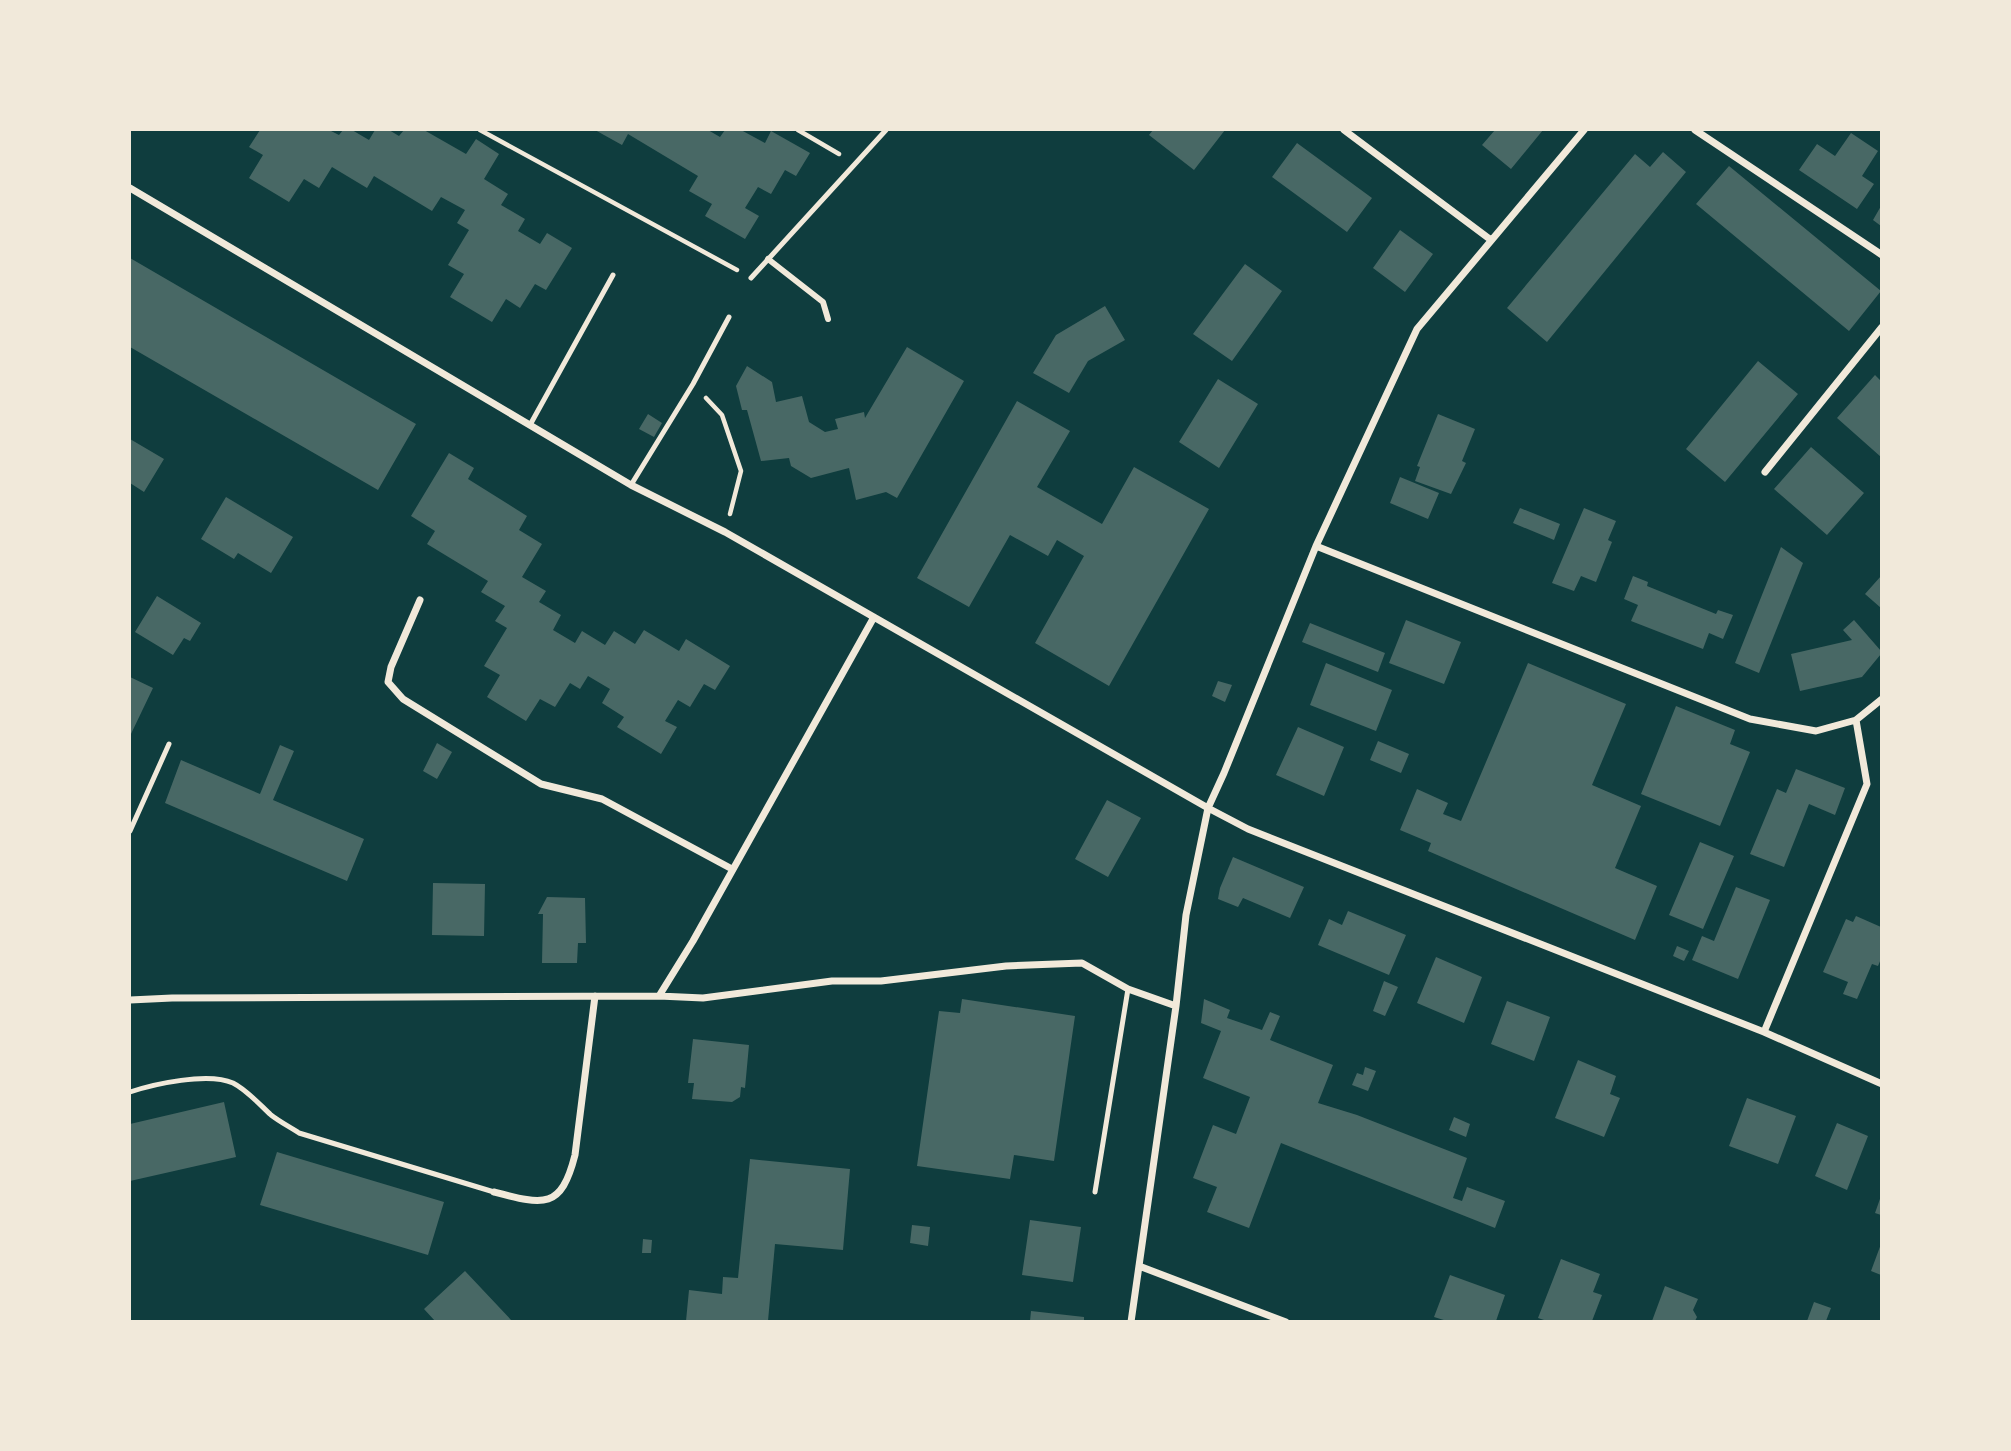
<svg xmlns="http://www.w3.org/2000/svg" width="2011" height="1451" font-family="'IBM Plex Sans',sans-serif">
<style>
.building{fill:#486865}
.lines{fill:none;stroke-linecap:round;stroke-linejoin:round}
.path{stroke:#f1e9da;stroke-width:4.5}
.service{stroke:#f1e9da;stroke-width:5}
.pedestrian{stroke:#f1e9da;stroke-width:6}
.minor{stroke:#f1e9da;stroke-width:7}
</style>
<rect width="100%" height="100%" fill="#0f3d3e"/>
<path class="building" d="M260,130h69l10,5 4,-5h9l17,10 6,-10h14l10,6 5,-6h20l42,24 10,-15 23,15 -15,25 24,15 -7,11 24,14 -7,12 22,13 7,-11 25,15 -26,42 -11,-6 -15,24 -14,-9 -14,23 -42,-25 14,-23 -16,-9 21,-35 -12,-7 8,-13 -24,-13 -9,14 -58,-35 -7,12 -35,-21 -13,21 -15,-9 -15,23 -40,-24 14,-23 -14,-8z
M595,130h113l12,7 5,-7h16l24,13 6,-12 39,22 -14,23 -11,-6 -14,24 -13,-7 -13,21 14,8 -14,23 -40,-23 7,-12 -23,-13 9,-15 -70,-42 -6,11z
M1153,130h72l-31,40 -45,-35z
M1495,130h48l-32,39 -29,-24z
M1851,133l27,18 -16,25 12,8 -17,25 -58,-39 18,-26 18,12z
M1297,143l75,55 -25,34 -75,-55z
M1663,152l23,20 -139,170 -40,-34 128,-154 15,13z
M1729,166l152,125 -32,40 -153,-127z
M1881,206v20l-8,-6z
M1400,230l33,24 -28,38 -32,-24z
M130,258l286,166 -38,66 -248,-143z
M1245,264l37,27 -50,70 -39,-27z
M1105,306l20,34 -37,21 -19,32 -36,-20 23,-38z
M907,347l57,34 -67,117 -11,-6 -30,8 -7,-32 -38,10 -20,-12 -2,-8 -28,3 -14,-51h-5l-6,-24 11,-20 25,16 4,20 26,-6 7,26 16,10 13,-3 -3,-10 29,-7 1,6z
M1758,361l40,33 -73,88 -39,-33z
M1875,375l6,6v76l-44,-39z
M1218,379l40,25 -39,64 -40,-26z
M1017,401l53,30 -33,56 65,37 32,-57 75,42 -100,177 -74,-43 49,-87 -27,-16 -9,16 -38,-21 -41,72 -52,-29z
M648,414l14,9 -8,14 -15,-8z
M1438,414l37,15 -13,32 4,2 -15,31 -36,-13 5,-14 -3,-1z
M130,439l34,20 -20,33 -14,-9z
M1811,447l53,46 -37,42 -53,-46z
M449,453l25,15 -6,11 59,37 -8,14 23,14 -20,33 24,14 -7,11 22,13 -8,15 22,13 7,-12 23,14 9,-14 21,13 9,-14 35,21 7,-12 44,27 -15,24 -11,-6 -14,23 -12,-7 -13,21 12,6 -16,27 -44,-27 7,-10 -22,-14 8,-14 -22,-13 -8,13 -10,-6 -15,24 -15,-8 -14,22 -39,-24 13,-22 -16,-9 23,-38 -12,-7 10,-15 -24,-14 7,-11 -61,-37 8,-13 -24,-15z
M1400,477l39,16 -11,26 -38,-16z
M226,497l67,40 -22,36 -33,-20 -4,6 -33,-20z
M1520,508l40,16 -6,16 -41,-17z
M1584,508l32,13 -8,19 4,2 -16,40 -15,-6 -7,15 -22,-8z
M1781,547l22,16 -44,110 -24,-10z
M1633,576l15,6 -1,4 69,28 2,-4 15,5 -10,24 -14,-6 -6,16 -72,-28 7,-16 -14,-6z
M1881,576v32l-16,-14z
M157,596l44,27 -11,18 -6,-3 -11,17 -38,-23z
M1406,620l55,22 -17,42 -55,-21z
M1854,620l27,31v3l-19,23 -62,14 -9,-37 61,-14 -9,-10z
M1310,623l75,30 -7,19 -76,-30z
M1326,663l66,27 -16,41 -66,-26z
M1528,663l98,41 -34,81 49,21 -26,62 42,18 -22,54 -207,-89 3,-8 -31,-13 17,-41 31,14 -5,11 18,7z
M130,677l23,11 -23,48z
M1218,681l14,4 -7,17 -13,-6z
M1676,706l59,24 -5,14 20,8 -30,74 -79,-32z
M1298,727l46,20 -20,49 -48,-21z
M1378,741l31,13 -8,19 -31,-13z
M437,743l15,9 -15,27 -14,-8z
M280,745l14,6 -21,49 91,39 -17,42 -182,-78 16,-43 79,34z
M1796,769l49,19 -10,27 -26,-11 -25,63 -34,-13 27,-65 9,4z
M1107,800l34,18 -33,59 -33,-18z
M1700,842l34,14 -31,73 -34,-14z
M1233,857l71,30 -14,31 -47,-20 -5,9 -20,-8 2,-11z
M433,883l52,1 -1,52 -52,-1z
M1736,887l34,13 -32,79 -46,-19 10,-24 12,5z
M547,897l38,1 1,45h-8l-1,20h-35l1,-49h-5z
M1348,911l58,24 -17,40 -71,-30 11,-26 13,6z
M1856,916l25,11v32l-3,7 -6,-2 -15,35 -14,-5 5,-12 -25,-10 23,-53 7,3z
M1677,946l12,5 -5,10 -11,-5z
M1436,957l46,20 -18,46 -47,-20z
M1384,981l14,6 -13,29 -12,-5z
M962,999l113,17 -21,145 -40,-6 -4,24 -93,-13 22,-155 21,2z
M1204,999l26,11 -3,8 35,12 8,-18 10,4 -10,24 63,25 -15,38 39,12 110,43 -14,40 9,3 5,-14 38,14 -10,27 -214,-85 -32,85 -42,-16 10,-25 -24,-9 20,-53 23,9 14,-37 -47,-19 18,-47 -20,-8z
M1507,1001l43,16 -16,44 -43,-17z
M693,1039l56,6 -4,43 -4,-1 -1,10 -8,5 -40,-3 2,-16h-6z
M1578,1060l38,16 -6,18 10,4 -16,39 -49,-19z
M1365,1067l11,4 -8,20 -16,-6 5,-12 6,2z
M1747,1098l49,18 -18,48 -49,-18z
M224,1102l12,55 -106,24v-57z
M1454,1117l16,7 -4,13 -17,-7z
M1837,1123l31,13 -21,54 -32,-14z
M277,1152l167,50 -16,53 -168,-50z
M750,1159l100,10 -7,81 -68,-6 -7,77h-82l3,-31 33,4 1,-17 15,1z
M1881,1196v19l-6,-2z
M1030,1220l51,7 -8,55 -51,-7z
M912,1225l18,2 -2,19 -18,-3z
M643,1239l9,1 -1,13h-9z
M1881,1244v31l-10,-4z
M1561,1259l39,15 -7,18 9,3 -10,26h-45l-9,-3z
M465,1271l47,50h-77l-11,-12z
M1450,1275l55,20 -9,26h-49l-13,-4z
M1665,1286l33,13 -5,11 4,7 -2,4h-43z
M1814,1302l17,6 -5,13h-19z
M1031,1311l53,6v4h-54z"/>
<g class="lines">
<path class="path" d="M480,130l257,140
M798,130l41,24
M706,398l16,17 19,56 -11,43"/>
<path class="service" d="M751,278l135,-148
M530,425l83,-150
M631,485l62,-101 36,-67
M130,831l39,-87
M130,1092c24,-8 78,-20 103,-9 14,7 27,22 38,32 9,7 19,12 28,18l195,59
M1095,1192l33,-203"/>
<path class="pedestrian" d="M768,259l55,43 5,17"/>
<path class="minor" d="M1344,130l147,110
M1695,130l187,125
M130,188l501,297 94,47 483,276 40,21 516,203 118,52
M1765,472l117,-145
M1316,546l434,173 66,12 40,-11 26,-21
M420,600l-29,67 -3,15 15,17 138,85 61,15 130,70
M659,996l34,-55 181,-324
M130,1000l42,-2 487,-2 44,2 129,-17h49l125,-15 76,-3 46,26 48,17
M1764,1032l103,-248 -11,-64
M494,1192c50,13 67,18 81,-37l20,-159
M1139,1266l147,56
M1131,1322l45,-316 10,-91 22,-107 16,-35 92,-227 101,-217 167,-199"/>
</g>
<rect width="2011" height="1451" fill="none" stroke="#f1e9da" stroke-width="262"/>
</svg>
